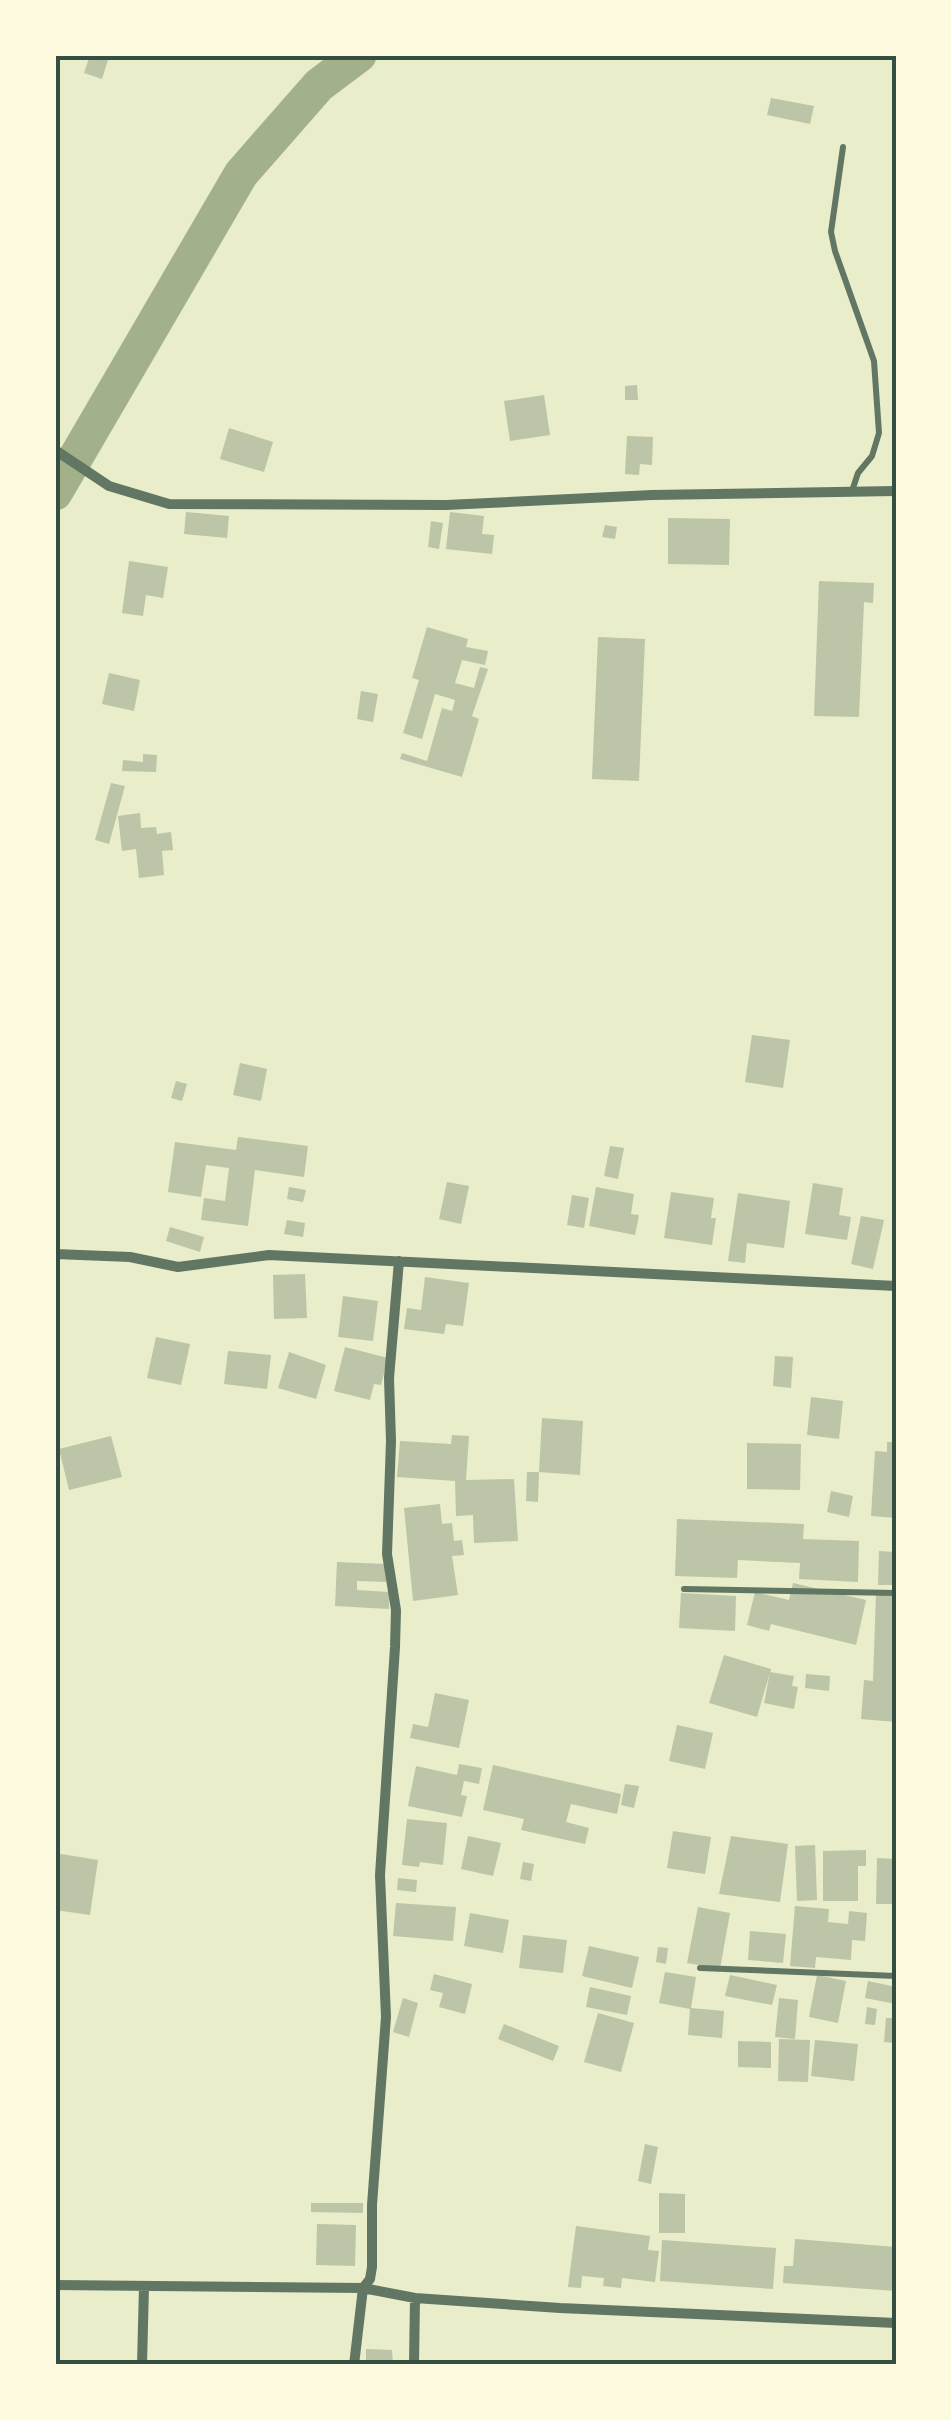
<svg xmlns="http://www.w3.org/2000/svg" width="951" height="2420" font-family="Overpass,sans-serif">
<style>
.lines{fill:none;stroke-linecap:round;stroke-linejoin:round}
.river{stroke:#a3b18a;stroke-width:35}
.building{fill:#bcc5a7}
.service{stroke:#617663;stroke-width:6}
.minor{stroke:#617663;stroke-width:10}
.neatline{fill:none;stroke:#344e41;stroke-width:4}
</style>
<rect width="100%" height="100%" fill="#e9edc9"/>
<g class="lines">
<path class="river" d="M55,493l186,-319 78,-89 40,-30"/>
</g>
<path class="building" d="M90,55l19,2 -7,22 -18,-6z
M771,98l43,8 -4,18 -43,-9z
M637,385l1,15h-13v-14z
M544,395l6,40 -40,6 -6,-40z
M229,428l44,14 -9,30 -44,-13z
M627,436l26,1 -1,28 -12,-1 -1,11 -14,-1z
M186,512l43,4 -2,22 -43,-4z
M450,512l34,4 -2,18 12,1 -2,19 -46,-5z
M668,518l62,1 -1,46 -61,-1z
M431,521l12,2 -4,26 -11,-2z
M605,525l12,2 -2,12 -13,-2z
M129,561l39,6 -5,31 -17,-3 -3,21 -21,-3z
M819,581l55,2 -1,20 -9,-1 -5,115 -45,-1z
M427,627l41,12 -2,8 22,4 -3,14 -23,-5 -7,23 19,5 6,-21 8,2 -16,47 7,3 -17,58 -62,-18 2,-6 25,8 15,-53 10,3 3,-11 -20,-6 -13,45 -19,-6 16,-53 -7,-2z
M598,637l47,2 -6,142 -47,-2z
M109,673l31,7 -6,31 -32,-7z
M361,691l17,3 -5,28 -16,-3z
M143,754l14,1 -1,17 -34,-1 1,-11 20,2z
M111,783l14,3 -16,58 -14,-4z
M140,813l1,15 15,-1 1,7 14,-2 2,18 -11,1 2,24 -25,3 -3,-29 -14,2 -4,-35z
M752,1035l38,5 -7,48 -38,-6z
M240,1063l27,6 -6,32 -28,-6z
M176,1081l11,3 -5,17 -11,-3z
M238,1137l70,9 -4,31 -49,-7 -7,56 -47,-6 3,-22 21,3 4,-33 -23,-3 -5,32 -33,-5 7,-50 61,8z
M610,1146l14,2 -6,31 -14,-3z
M447,1182l22,4 -8,38 -22,-5z
M813,1183l30,5 -4,27 12,2 -4,23 -42,-6z
M289,1187l17,3 -3,12 -16,-3z
M596,1187l38,7 -3,20 8,1 -4,20 -46,-9z
M671,1192l43,6 -3,20h5l-4,27 -48,-7z
M738,1193l52,8 -6,47 -37,-5 -2,20 -17,-2z
M572,1195l17,3 -5,30 -17,-3z
M861,1216l23,4 -11,49 -22,-5z
M287,1220l18,3 -2,14 -19,-3z
M170,1227l34,10 -4,15 -34,-11z
M305,1274l2,44 -33,1 -1,-44z
M425,1277l44,6 -6,43 -17,-2 -2,10 -40,-5 3,-21 14,2z
M343,1296l35,5 -5,40 -35,-4z
M156,1337l34,7 -9,41 -34,-7z
M345,1347l43,11 -7,27 -7,-1 -4,16 -36,-9z
M228,1351l43,4 -4,34 -43,-5z
M289,1352l37,13 -10,34 -38,-11z
M775,1356l18,1 -2,31 -18,-2z
M811,1397l32,4 -4,38 -32,-4z
M542,1418l41,3 -3,54 -41,-3 -1,30 -12,-1 1,-29h12z
M452,1435l17,1 -3,44 48,-1 4,62 -44,2 -1,-28 -17,1 -1,-35 -58,-4 3,-36 51,3z
M111,1436l11,41 -53,13 -10,-41z
M887,1442h9v76l-25,-2 4,-65 12,1z
M747,1443l54,1 -1,46 -53,-1z
M831,1491l22,5 -4,21 -22,-5z
M440,1504l2,20 10,-1 2,18 8,-1 2,15 -12,1 6,39 -45,6 -9,-93z
M677,1519l127,5 -1,15 56,2 -1,41 -59,-3 1,-16 -62,-3 -1,18 -62,-2z
M879,1551l17,1v33h-18z
M337,1562l49,2v18l-29,-1v9l32,2v17l-54,-3z
M793,1583l73,17 -10,45 -85,-21 -2,7 -22,-6 8,-33 34,8z
M681,1593l55,3 -1,35 -56,-3z
M876,1594l20,2v126l-35,-3 3,-39 9,1z
M724,1655l47,14 -14,48 -48,-14z
M770,1672l24,4 -2,10 6,1 -4,22 -30,-6z
M806,1674l24,2 -1,15 -24,-3z
M435,1693l34,7 -10,48 -49,-10 3,-14 15,3z
M677,1725l36,8 -8,36 -36,-8z
M459,1764l23,4 -3,16 -15,-3 -3,14 6,1 -5,21 -54,-11 8,-40 41,9z
M493,1765l128,29 -4,20 -46,-10 -5,18 23,6 -4,16 -64,-14 3,-11 -41,-9z
M625,1784l14,2 -5,22 -13,-3z
M407,1819l40,4 -4,42 -23,-3 -1,5 -17,-2z
M673,1831l38,6 -6,37 -38,-6z
M468,1836l33,7 -8,33 -32,-7z
M731,1836l57,8 -8,58 -61,-8z
M815,1845l2,55 -20,1 -2,-55z
M866,1850v16h-8v35h-35v-50z
M55,1853l43,7 -8,55 -35,-5z
M877,1858l19,1v45h-20z
M523,1862l11,2 -3,17 -11,-2z
M398,1878l19,2 -1,12 -19,-2z
M396,1903l60,4 -3,34 -60,-5z
M795,1906l34,3 -1,13 20,2 1,-13 18,2 -2,28 -13,-1 -1,20 -35,-3 -1,11 -25,-2z
M698,1907l32,6 -10,56 -33,-6z
M470,1913l39,7 -6,33 -39,-7z
M750,1931l36,3 -3,29 -35,-3z
M523,1935l44,5 -4,33 -44,-5z
M589,1946l50,11 -7,31 -50,-12z
M658,1947l10,1 -2,16 -10,-2z
M665,1972l31,5 -5,31 33,3 -2,27 -34,-3 2,-26 -31,-6z
M434,1974l38,10 -7,30 -26,-7 4,-14 -13,-3z
M730,1975l47,10 -5,20 -47,-9z
M817,1975l29,6 -8,42 -29,-6z
M868,1981l28,6v17l-31,-6z
M590,1987l41,9 -4,19 -41,-8z
M403,1998l15,5 -9,34 -16,-5z
M779,1998l19,2 -3,39 -20,-2z
M867,2007l10,2 -2,16 -10,-1z
M598,2013l36,10 -13,49 -37,-10z
M886,2018h10v25l-12,-1z
M504,2024l55,22 -6,15 -55,-22z
M779,2039l31,1 -2,42 -30,-1z
M815,2040l43,4 -4,37 -43,-5z
M738,2041l33,1v26l-33,-1z
M645,2144l13,3 -7,37 -13,-3z
M659,2193l26,1v39h-26z
M311,2203h52v10l-52,-1z
M317,2224l39,1 -1,41 -39,-1z
M576,2226l74,10 -2,14 11,1 -4,31 -33,-4 -1,10 -18,-2 1,-8 -22,-2 -1,12 -13,-1z
M795,2239l101,8v44l-113,-8 1,-17h9z
M662,2240l114,8 -3,41 -113,-8z
M366,2349l26,1 1,15h-27z"/>
<g class="lines">
<path class="service" d="M843,147l-12,85 4,19 39,110 5,72 -7,23 -14,17 -6,18
M684,1589l212,4
M700,1968l196,8"/>
<path class="minor" d="M55,450l54,36 60,18 277,1 206,-10 244,-4
M55,1254l75,3 48,10 91,-12 627,31
M55,2285l308,3 52,10 145,10 336,15
M142,2365l2,-79
M354,2365l9,-77 7,-9 2,-12v-62l14,-188 -6,-142 15,-228 1,-37 -9,-56 4,-113 -2,-63 10,-117
M414,2365l1,-67"/>
</g>
<rect width="951" height="2420" fill="none" stroke="#fefae0" stroke-width="115"/>
<rect x="58" y="58" width="836" height="2304" class="neatline"/>
</svg>
